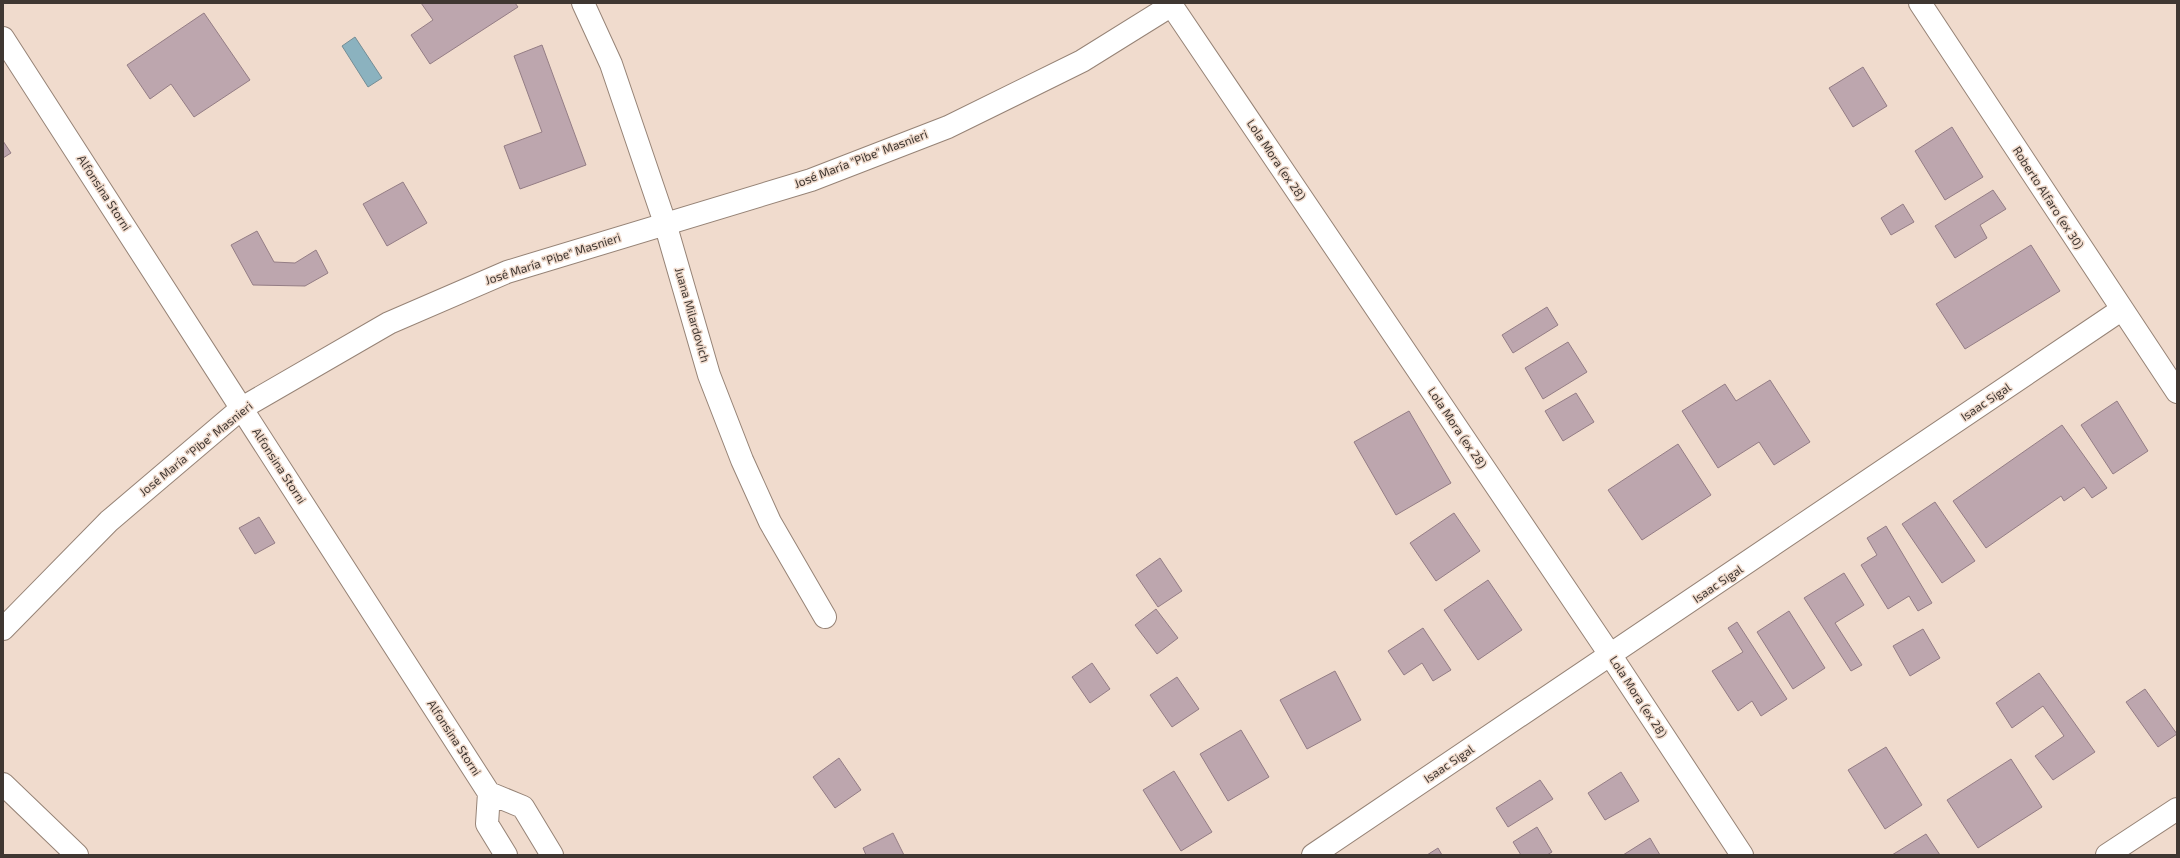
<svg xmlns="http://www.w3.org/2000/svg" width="2180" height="858" font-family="'Exo 2',sans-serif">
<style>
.water{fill:#8bb2bf;stroke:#748d95}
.building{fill:#bda6ae;stroke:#947d85}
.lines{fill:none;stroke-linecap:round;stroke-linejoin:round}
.street-casing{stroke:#968376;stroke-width:24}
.street{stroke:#fff;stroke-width:22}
.labels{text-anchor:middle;stroke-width:3;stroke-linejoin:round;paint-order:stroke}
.street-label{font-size:12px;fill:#3f3732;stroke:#f0dbcd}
</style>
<rect width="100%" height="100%" fill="#f0dbcd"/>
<path class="water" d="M355,37l27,41 -14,9 -26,-41z"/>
<path class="building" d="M421,3h94l3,4 -88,57 -19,-29 22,-15z
M204,13l46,67 -56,37 -23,-33 -21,15 -23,-34z
M542,45l44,120 -66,24 -16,-43 38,-14 -28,-76z
M1863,67l24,39 -34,21 -24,-39z
M1952,127l31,50 -38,23 -30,-49z
M3,141l8,12 -8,5z
M403,182l24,41 -40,23 -24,-42z
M1993,190l13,19 -26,16 7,13 -32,20 -20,-32z
M1903,204l11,18 -23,13 -10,-17z
M257,231l17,31 21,1 21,-13 12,23 -23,13 -52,-1 -22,-40z
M2031,245l29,46 -95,58 -29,-45z
M1547,307l11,18 -45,28 -11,-18z
M1568,342l19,30 -44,27 -18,-31z
M1770,380l40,62 -36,23 -15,-23 -41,26 -36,-57 43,-27 11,17z
M1576,393l18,29 -31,19 -18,-30z
M2117,401l31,50 -35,23 -32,-49z
M1409,411l42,72 -55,32 -42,-73z
M2062,425l45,63 -15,10 -8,-11 -20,14 -3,-5 -75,52 -33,-47z
M1678,444l33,51 -69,45 -34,-50z
M1935,502l40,59 -33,22 -40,-59z
M1454,513l26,38 -44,30 -26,-38z
M259,517l16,26 -20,11 -16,-26z
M1886,526l46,77 -14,8 -9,-15 -21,13 -27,-44 16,-10 -10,-17z
M1160,558l22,33 -24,16 -22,-32z
M1844,573l20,32 -29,18 27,42 -11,6 -47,-73z
M1488,580l34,50 -44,30 -34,-50z
M1156,609l22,29 -21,16 -22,-29z
M1789,611l36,57 -32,21 -36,-57z
M1737,622l50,77 -26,17 -9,-15 -14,10 -26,-40 31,-19 -15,-24z
M1423,628l28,42 -18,11 -11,-18 -18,12 -16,-24z
M1923,629l17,29 -30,18 -17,-30z
M1092,663l18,26 -20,14 -18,-26z
M1335,671l26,49 -54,29 -27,-49z
M2039,673l56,79 -42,28 -18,-24 29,-20 -21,-30 -31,22 -16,-25z
M1177,677l22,32 -27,18 -22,-32z
M2145,689l32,45 -19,13 -32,-45z
M1241,730l28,47 -41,24 -28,-47z
M1886,747l36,58 -37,24 -37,-59z
M839,758l22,32 -26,18 -22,-31z
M2011,759l31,48 -64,41 -31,-48z
M1174,771l38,61 -31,19 -38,-61z
M1621,772l18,29 -34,19 -17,-27z
M1540,780l13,19 -45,28 -12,-19z
M1537,827l15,25 -5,3h-26l-8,-13z
M893,833l11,22h-38l-3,-7z
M1926,834l14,21h-48z
M1650,838l10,17h-37z
M1438,848l4,7h-15z"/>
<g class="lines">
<g class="street-casing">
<path id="street" d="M583,3l28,61 54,159 44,152 33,85 28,62 55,95
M1170,3l441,653 131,199
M1920,3l257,389
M3,38l486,755
M3,629l106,-108 133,-113 147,-85 118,-51 304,-92 137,-53 134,-66 90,-56
M3,784l74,71
M506,855l-19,-31 2,-31 34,14 29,48
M1313,855l808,-545
M2107,855l70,-46"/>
</g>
<use href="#street" class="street"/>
</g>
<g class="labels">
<g class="street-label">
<text transform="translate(861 159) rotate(-21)" y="4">José María "Pibe" Masnieri</text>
<text transform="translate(1276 160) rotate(56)" y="4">Lola Mora (ex 28)</text>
<text transform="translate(104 193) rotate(57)" y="4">Alfonsina Storni</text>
<text transform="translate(2048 198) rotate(57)" y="4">Roberto Alfaro (ex 30)</text>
<text transform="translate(553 259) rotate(-18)" y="4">José María "Pibe" Masnieri</text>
<text transform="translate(692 315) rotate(74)" y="4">Juana Milardovich</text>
<text transform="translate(1986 402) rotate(-34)" y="4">Isaac Sigal</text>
<text transform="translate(1457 428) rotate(56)" y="4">Lola Mora (ex 28)</text>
<text transform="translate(196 449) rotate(-39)" y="4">José María "Pibe" Masnieri</text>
<text transform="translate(279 466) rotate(57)" y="4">Alfonsina Storni</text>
<text transform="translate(1718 584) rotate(-34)" y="4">Isaac Sigal</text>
<text transform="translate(1638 697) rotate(57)" y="4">Lola Mora (ex 28)</text>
<text transform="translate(454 738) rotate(57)" y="4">Alfonsina Storni</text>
<text transform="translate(1449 764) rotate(-34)" y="4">Isaac Sigal</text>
</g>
</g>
<rect width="2180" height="858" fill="none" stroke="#3f3732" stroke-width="8"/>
</svg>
